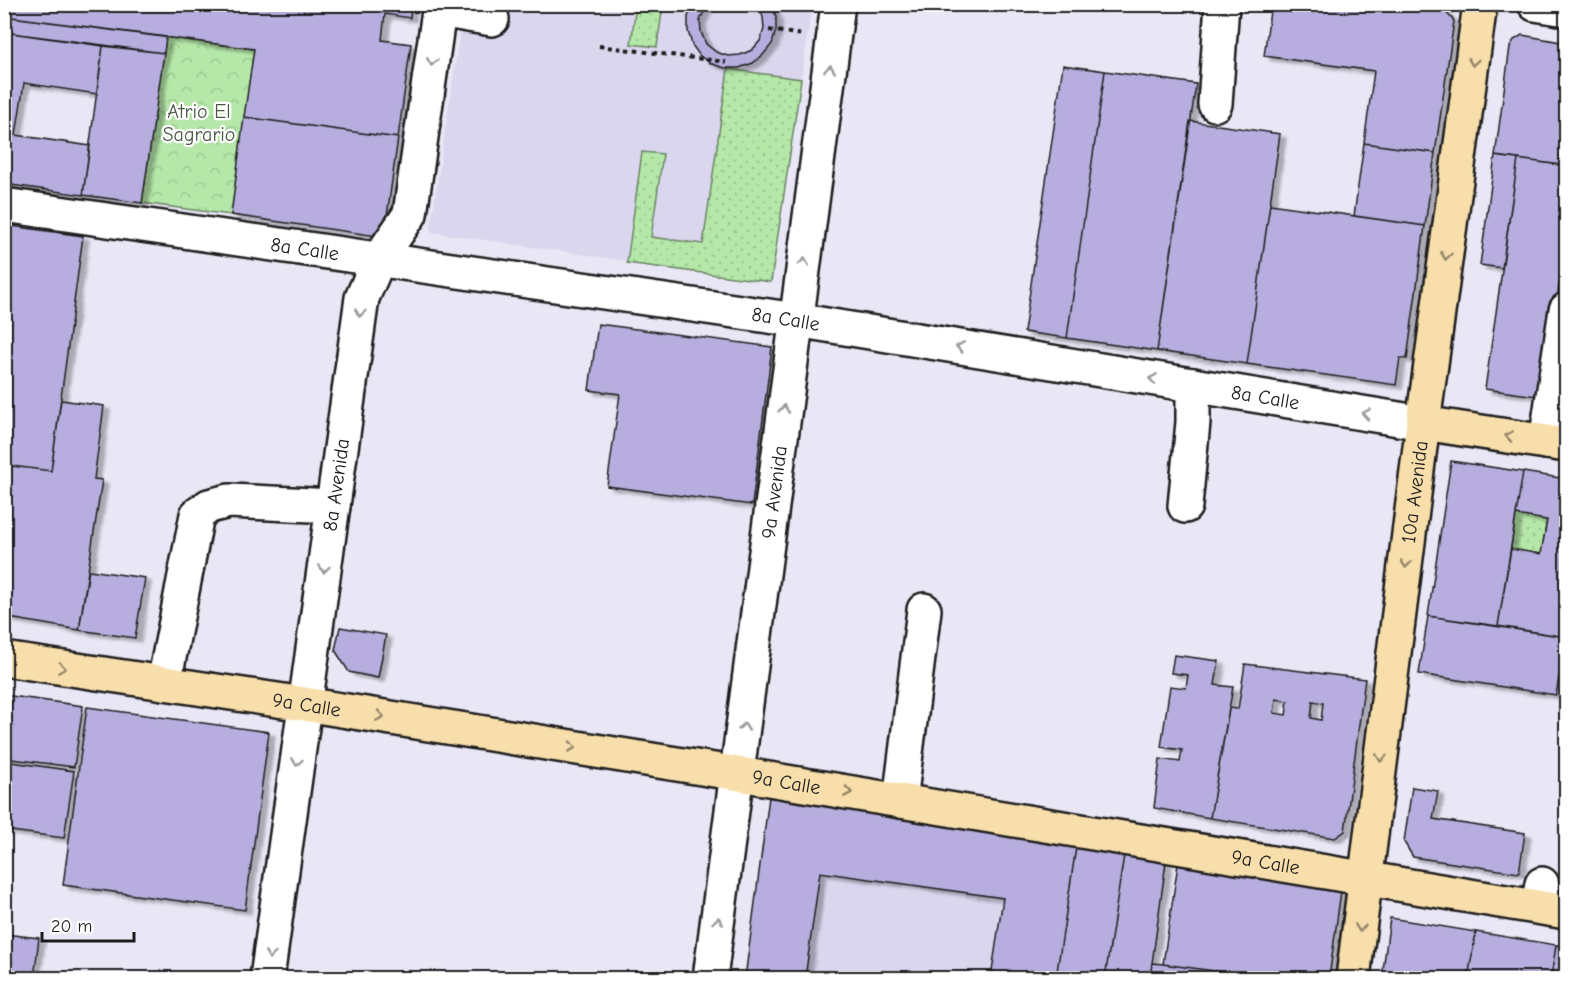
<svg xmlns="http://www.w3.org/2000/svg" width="1571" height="983" font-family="'Comic Neue',sans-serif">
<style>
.built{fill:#dad6ee}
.forest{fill:url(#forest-crowns);stroke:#688262;stroke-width:1.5}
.garden{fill:url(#garden-dots);stroke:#688262;stroke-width:1.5}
.building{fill:#b7aedf;stroke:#1c1c1c;stroke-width:1.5;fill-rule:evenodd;filter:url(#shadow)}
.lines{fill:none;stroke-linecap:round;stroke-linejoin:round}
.minor-casing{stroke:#1c1c1c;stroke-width:38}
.major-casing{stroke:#1c1c1c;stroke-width:38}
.path{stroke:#1c1c1c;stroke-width:4;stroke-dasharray:4.5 4.5;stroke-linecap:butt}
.minor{stroke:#fff;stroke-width:33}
.major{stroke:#f8deab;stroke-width:33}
.oneway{stroke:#999}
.oneway2{stroke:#95876b}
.labels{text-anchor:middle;stroke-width:4.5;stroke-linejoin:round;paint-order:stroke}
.park-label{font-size:20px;fill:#4a5946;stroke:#fff}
.street-label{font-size:20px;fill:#1c1c1c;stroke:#fff}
</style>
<defs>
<pattern id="forest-crowns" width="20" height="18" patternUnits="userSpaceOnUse" patternTransform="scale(1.5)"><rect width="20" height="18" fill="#b5e8a8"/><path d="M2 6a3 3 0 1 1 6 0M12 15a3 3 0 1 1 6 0" fill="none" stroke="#9bc690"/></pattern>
<pattern id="garden-dots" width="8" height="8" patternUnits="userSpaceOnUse" patternTransform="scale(1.5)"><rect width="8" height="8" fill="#b5e8a8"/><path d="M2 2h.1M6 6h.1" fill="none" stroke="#9bc690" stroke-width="1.8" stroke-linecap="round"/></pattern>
<filter id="shadow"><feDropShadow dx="6" dy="4" stdDeviation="1.5" flood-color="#0004"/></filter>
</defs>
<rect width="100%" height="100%" fill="#e9e7f5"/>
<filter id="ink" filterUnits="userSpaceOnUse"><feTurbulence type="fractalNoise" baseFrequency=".0167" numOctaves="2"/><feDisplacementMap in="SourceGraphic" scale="12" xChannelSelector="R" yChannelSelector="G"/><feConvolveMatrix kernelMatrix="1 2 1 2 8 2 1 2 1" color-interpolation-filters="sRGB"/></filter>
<g filter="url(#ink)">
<path class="built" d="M464,5h348l-41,277 -341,-50z
M769,797l307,50 -20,131h-311z"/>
<path class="forest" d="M166,37l88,12 -23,166 -89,-12z"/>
<path class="garden" d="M636,5h27l-6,42 -26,-3z
M728,69l73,10 -30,203 -144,-19 15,-111 21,2 -12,83 52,7z
M1516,515l31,5 -6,34 -30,-5z"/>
<path class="building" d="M4,4h407l-1,14 -25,-4 -3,26 29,4 -13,94 -154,-21 10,-68 -250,-33z
M692,4h16l-8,16 1,12 5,12 10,8 12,4 12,-1 12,-5 8,-9 4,-12 -1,-12 -5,-13h14l4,13v13l-4,14 -9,11 -10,8 -14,5h-14l-13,-4 -12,-8 -8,-11 -4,-14v-14z
M1271,4h137l36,6 10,11 -19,132 -71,-10 10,-72 -110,-15z
M4,16l162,21 -2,16 -160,-21z
M4,32l99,14 -6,48 -73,-11 -8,52 74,11 -7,49 -79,-11z
M1522,35l44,8v97h-2l-3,25 -66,-9 15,-109 4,-7z
M103,46l61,7 -22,150 -59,-8z
M1063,65l42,6 -38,267 -43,-6z
M1105,71l91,13 -39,267 -90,-13z
M244,117l154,21 -14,99 -153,-22z
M1190,121l90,13 -33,230 -90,-13z
M1564,140h2v26l-5,-1z
M1364,143l71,10 -10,73 -71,-10z
M1495,156l23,3 -16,109 -22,-3z
M1518,159l48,7v70l-22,161 -59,-8z
M1270,204l155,22 -18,133 -7,-1 -4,27 -149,-21z
M4,225l79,11 -32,235 -47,-6z
M1566,236v59l-8,-2z
M598,324l174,23 -20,158 -145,-19 13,-92 -31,-4z
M61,400l43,6 -10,73 8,1 -23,150 -75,-13v-152l47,6z
M1451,461l72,11 -25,154 -70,-10z
M1523,472l43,7v158l-68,-11 13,-77 30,5 6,-34 -31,-5z
M89,570l56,8 -10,60 -56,-8z
M1428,616l138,21 -10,58 -137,-21z
M340,627l46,8 -8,43 -29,-6 -14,-22z
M1174,655l45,6 -4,24 18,2 -23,131 -56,-10 6,-49 20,3 2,-12 -21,-3 9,-61 16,2 2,-13 -17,-2z
M1245,664l120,15 -20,152 -10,7 -125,-20 19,-110 9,1zM1276,699l12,2 -2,14 -12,-2zM1313,701l10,2 -2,17 -10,-2z
M4,695l79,11 -9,61 -70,-9z
M87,707l182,25 -24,178 -182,-25z
M4,761l70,10 -10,67 -60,-8z
M1412,787l26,4 -5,28 92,14 -6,40 -106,-16 -9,-15z
M769,797l307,50 -20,131h-65l12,-80 -183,-26 -15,106h-60z
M1076,847l48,8 -19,123h-49z
M1124,855l42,7 -16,116h-45z
M1178,864l163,27 -12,87h-63l-103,-14z
M1390,918l86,14 -8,46h-86z
M1476,932l80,13 -5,33h-83z
M4,934l35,4 -5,40h-30z
M1556,945l10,1v32h-15z
M1152,963l11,1 103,14h-116z"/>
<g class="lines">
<g class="minor-casing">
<g id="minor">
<path d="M1535,4l31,5"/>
<path d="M439,10l53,9"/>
<path d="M1215,104l7,-100"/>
<path id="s1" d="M4,205l792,115 627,103"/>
<path d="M1546,442l20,-132"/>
<path d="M1185,506l8,-84v-37"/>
<path d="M164,683l33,-168 12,-9 20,-5 104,5"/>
<path d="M900,801l24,-191"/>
<path d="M1538,907l4,-23"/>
<path id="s2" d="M267,978l95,-680 17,-39 31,-45 30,-210"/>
<path id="s3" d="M710,978l128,-974"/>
</g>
</g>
<g class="major-casing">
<g id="major">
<path d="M1423,423l143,22"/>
<path id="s4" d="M4,659l300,45 435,70 827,138"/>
<path id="s5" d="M1353,978l70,-555 57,-419"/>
</g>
</g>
<path class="path" d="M769,30l34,5
M599,46l127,16"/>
<use href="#minor" class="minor"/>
<use href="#major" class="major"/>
</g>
<defs><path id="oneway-chevron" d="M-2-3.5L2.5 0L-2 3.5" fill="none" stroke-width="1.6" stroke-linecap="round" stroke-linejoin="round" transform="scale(1.5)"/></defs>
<g class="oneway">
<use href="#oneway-chevron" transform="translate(432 62) rotate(98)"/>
<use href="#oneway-chevron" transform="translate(830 69) rotate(-82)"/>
<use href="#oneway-chevron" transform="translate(804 262) rotate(-82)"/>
<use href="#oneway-chevron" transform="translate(360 313) rotate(98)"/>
<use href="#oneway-chevron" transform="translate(960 347) rotate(-171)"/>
<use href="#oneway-chevron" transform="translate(1153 379) rotate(-171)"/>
<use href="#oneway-chevron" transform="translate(784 409) rotate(-83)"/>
<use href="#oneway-chevron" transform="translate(1366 414) rotate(-171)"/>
<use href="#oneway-chevron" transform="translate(324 569) rotate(98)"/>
<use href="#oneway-chevron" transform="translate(744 727) rotate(-83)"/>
<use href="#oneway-chevron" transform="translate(297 762) rotate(98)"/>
<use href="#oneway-chevron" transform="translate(718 921) rotate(-82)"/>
<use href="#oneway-chevron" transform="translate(270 955) rotate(98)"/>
</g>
<g class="oneway2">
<use href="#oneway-chevron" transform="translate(1473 62) rotate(98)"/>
<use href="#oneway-chevron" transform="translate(1446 256) rotate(98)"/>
<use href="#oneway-chevron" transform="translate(1509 436) rotate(-171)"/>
<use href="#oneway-chevron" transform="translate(1406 564) rotate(97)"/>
<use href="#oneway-chevron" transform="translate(62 668) rotate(8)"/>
<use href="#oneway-chevron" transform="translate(380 716) rotate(9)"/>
<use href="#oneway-chevron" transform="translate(572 747) rotate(9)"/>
<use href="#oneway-chevron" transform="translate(1381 758) rotate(97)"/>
<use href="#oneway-chevron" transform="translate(848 792) rotate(9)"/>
<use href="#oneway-chevron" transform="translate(1360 928) rotate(97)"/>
</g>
</g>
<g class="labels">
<g class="park-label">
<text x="199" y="118">Atrio El<tspan x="199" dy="23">Sagrario</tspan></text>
</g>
<g class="street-label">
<text dy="7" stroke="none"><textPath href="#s1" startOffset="304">8a Calle</textPath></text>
<text dy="7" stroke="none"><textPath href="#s1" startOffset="790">8a Calle</textPath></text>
<text dy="7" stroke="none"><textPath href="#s1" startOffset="1276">8a Calle</textPath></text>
<text dy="7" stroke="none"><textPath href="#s2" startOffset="498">8a Avenida</textPath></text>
<text dy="7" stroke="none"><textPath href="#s3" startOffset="490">9a Avenida</textPath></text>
<text dy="7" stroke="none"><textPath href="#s5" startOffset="490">10a Avenida</textPath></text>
<text dy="7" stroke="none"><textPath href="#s4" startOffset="306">9a Calle</textPath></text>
<text dy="7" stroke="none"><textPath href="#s4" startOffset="792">9a Calle</textPath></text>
<text dy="7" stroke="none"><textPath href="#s4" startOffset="1278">9a Calle</textPath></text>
</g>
</g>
<rect width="1571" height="983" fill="none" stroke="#fff" stroke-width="24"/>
<rect x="12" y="12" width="1547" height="959" fill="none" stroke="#1c1c1c" stroke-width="2" filter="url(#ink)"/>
<path d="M42 932v9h92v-9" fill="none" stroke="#1c1c1c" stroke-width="3"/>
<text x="51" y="932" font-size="18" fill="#1c1c1c" stroke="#ffffff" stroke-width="4.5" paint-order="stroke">20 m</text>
</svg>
